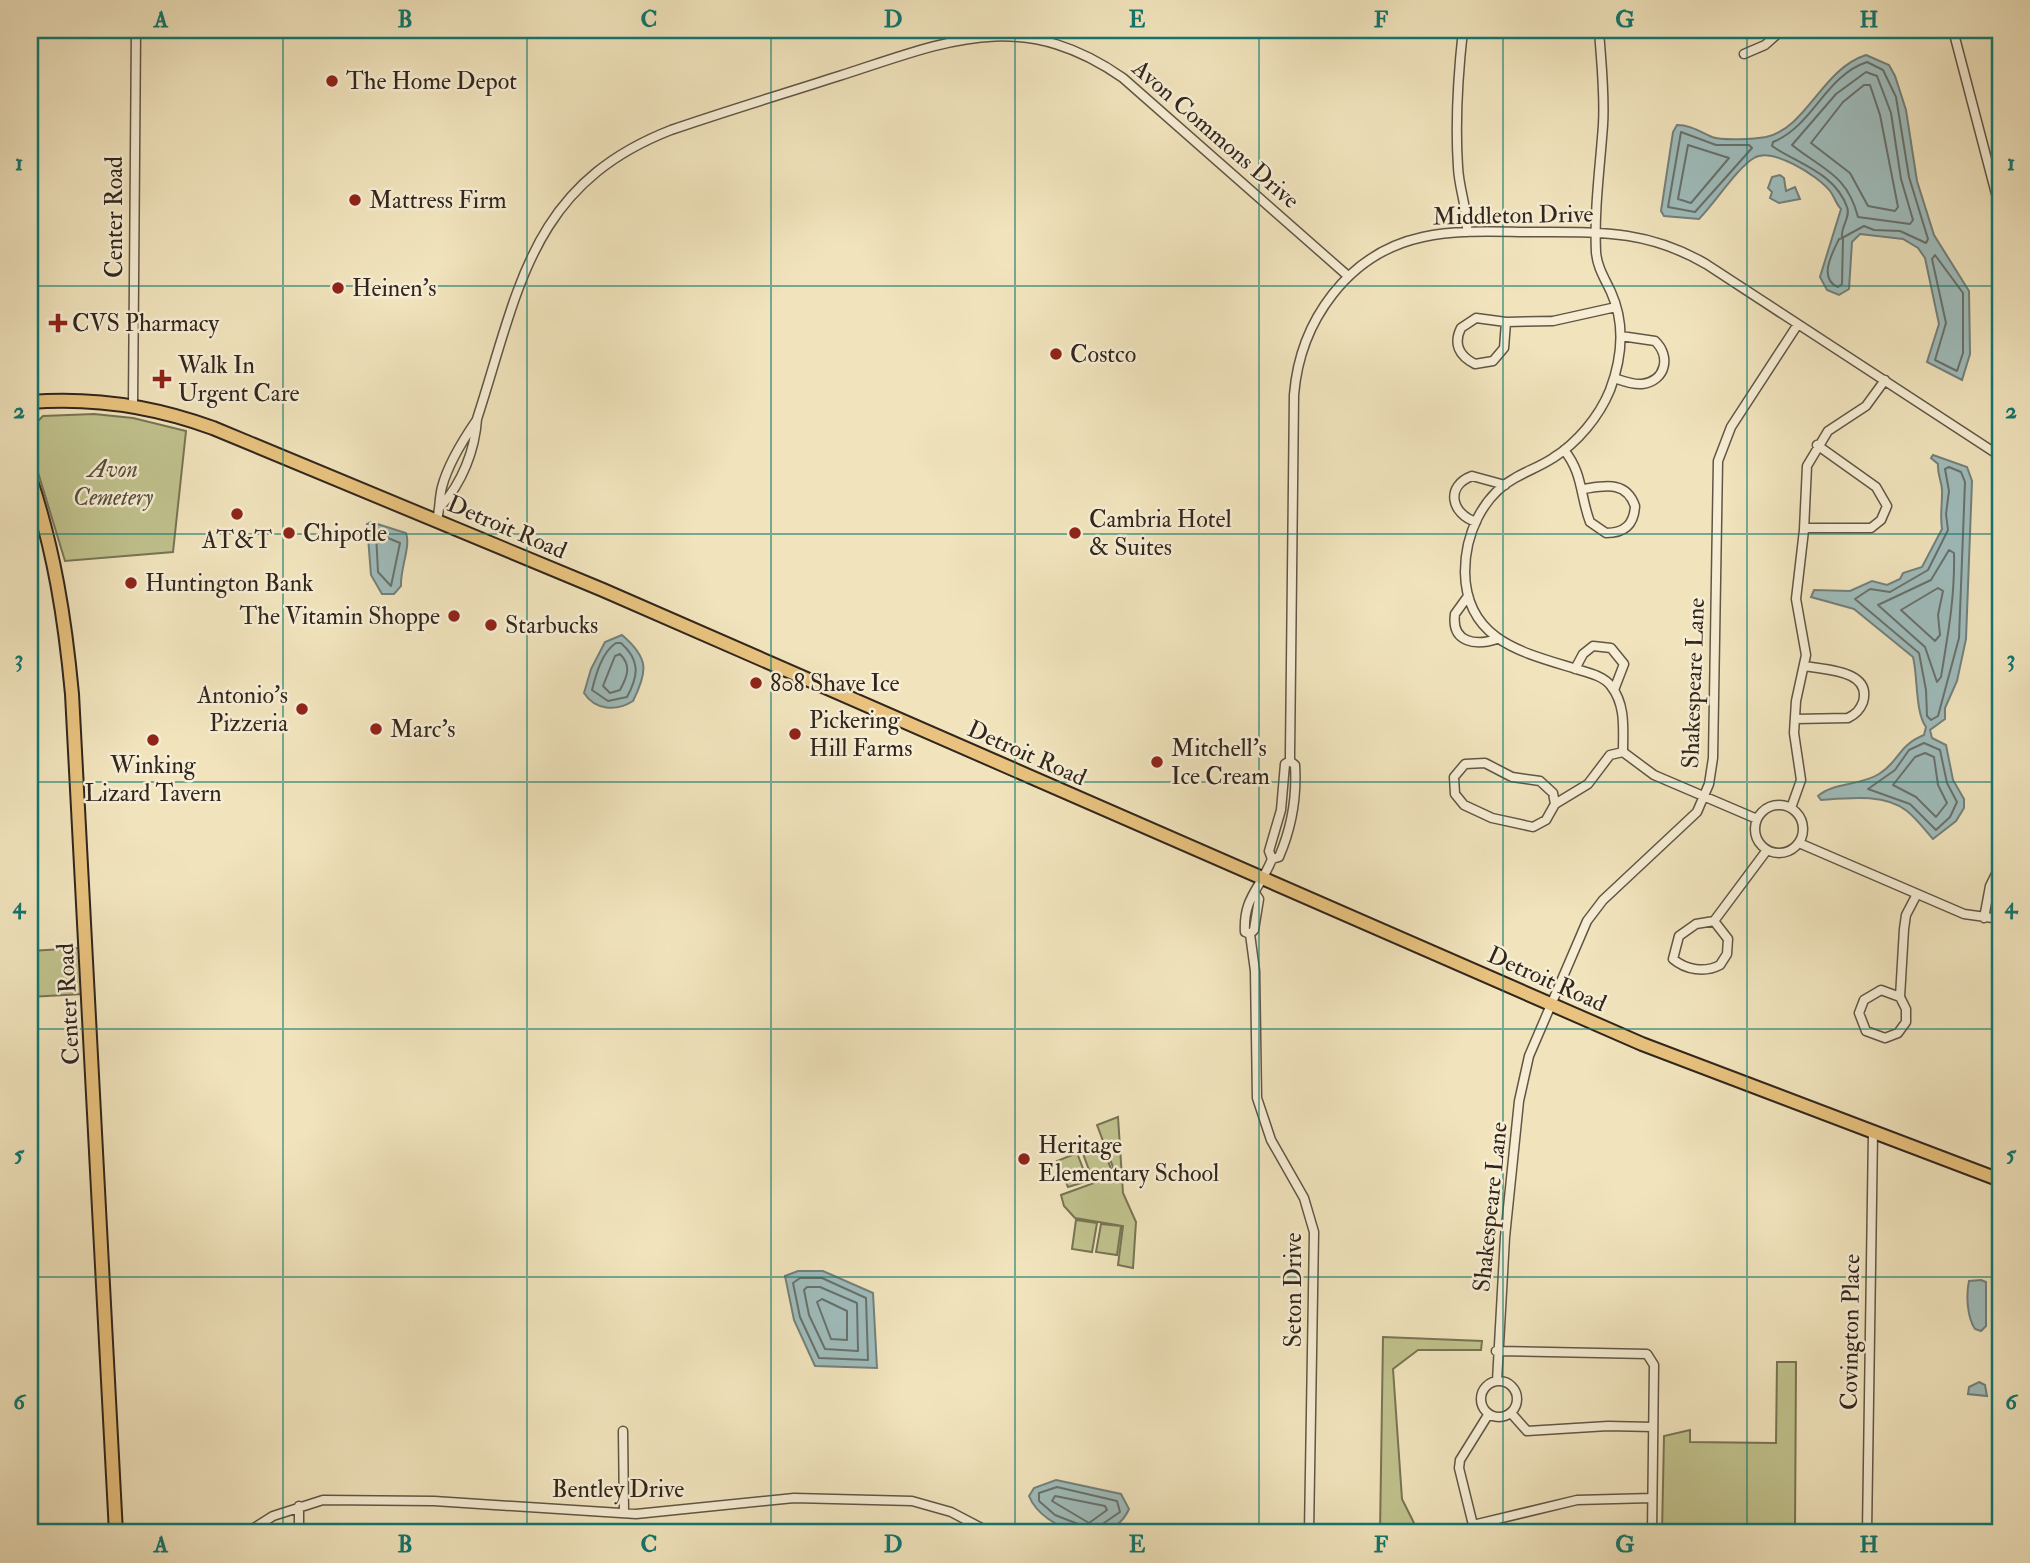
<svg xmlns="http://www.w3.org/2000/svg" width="2030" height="1563" font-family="'IM FELL Double Pica',serif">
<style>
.green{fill:#c0c28d;stroke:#787455;stroke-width:2}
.water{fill:#9fbcbb;stroke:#73807c;stroke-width:2}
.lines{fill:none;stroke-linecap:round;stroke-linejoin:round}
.shore{stroke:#68716c;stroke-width:2}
.minor-casing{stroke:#615645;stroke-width:11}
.primary-casing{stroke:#31261d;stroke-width:16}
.minor{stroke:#f6edd4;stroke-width:8}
.primary{stroke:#e8c27e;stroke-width:12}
.grid{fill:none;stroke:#0f766e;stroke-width:2;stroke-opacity:0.55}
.poi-dot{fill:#8f2418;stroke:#f6edd4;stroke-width:2.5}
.labels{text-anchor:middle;stroke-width:5;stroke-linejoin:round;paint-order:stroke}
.poi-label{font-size:24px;fill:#31261d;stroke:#f6edd4;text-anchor:start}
.street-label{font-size:24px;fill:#31261d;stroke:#f6edd4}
.park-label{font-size:24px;font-style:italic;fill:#554d39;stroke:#f6edd4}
.neatline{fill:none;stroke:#0f766e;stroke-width:2.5}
.grid-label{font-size:23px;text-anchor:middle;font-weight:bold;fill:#0f766e}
</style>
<rect width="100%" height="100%" fill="#f1e4bd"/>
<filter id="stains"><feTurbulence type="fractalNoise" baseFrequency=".00286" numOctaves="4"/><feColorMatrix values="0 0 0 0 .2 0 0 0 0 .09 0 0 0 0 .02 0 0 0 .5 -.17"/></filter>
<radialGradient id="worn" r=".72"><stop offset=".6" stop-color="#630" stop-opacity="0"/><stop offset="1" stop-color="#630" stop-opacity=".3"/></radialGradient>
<path class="green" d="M94,414l39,4 53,13 -13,121 -108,9 -35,-115v-17l13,-13z
M80,948l2,46 -52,3v-46z
M1118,1117l5,76 13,29 -3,46 -15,-3 5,-39 -48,-8 -11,-12 -3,-11 55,-20 -19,-50z
M1101,1144l11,27 -20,7 -10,-27z
M1077,1153l11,28 -20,6 -11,-26z
M1076,1220l21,3 -5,29 -20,-3z
M1101,1224l20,2 -4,29 -21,-3z
M1383,1337l99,4 -1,9h-63l-25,19 9,130 17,34h-39z
M1777,1362h19l-1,171h-133l2,-97 26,-6v12l86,1z"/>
<path class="water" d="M1866,55l23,10 6,11 11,34 11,71 17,54 35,56 1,63 -8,26 -35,-18 12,-38 -14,-66 -7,-10 -15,-9 -43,-5 -8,8 -3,47 -10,6 -12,-5 -7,-13 21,-68c-5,-5 -7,-13 -11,-18 -13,-16 -58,-44 -76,-33 -16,9 -40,46 -55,61l-35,-3 -3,-5 12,-79 4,-7c14,0 23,7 35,12 11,4 43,2 54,0 41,-9 56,-68 100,-82z
M1780,175l4,3 2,13 9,-4 5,12 -21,4 -9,-5 2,-6 -4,-4 4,-11z
M1933,455l34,12 5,14 -6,158 -9,42 -12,27v11l-15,11 2,8 14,7 7,35 11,19v9l-8,13 -23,18c-8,-9 -16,-20 -26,-28 -22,-18 -60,-13 -86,-11l-3,-4c16,-14 42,-10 61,-22 21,-13 18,-28 45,-39l2,-8c-11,-15 -8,-50 -13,-70l-59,-48 -43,-12 3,-7 36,1 22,-10 15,4 13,-6 3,-6 19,-6 20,-38c-2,-13 0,-22 0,-36 1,-10 -5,-17 -4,-29l-7,-6z
M371,522l35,11c5,13 -6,36 -5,53l-7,8h-12l-11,-19 -4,-51z
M622,635c27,23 26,36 11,66 -17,11 -38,9 -49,-8l7,-24 14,-27z
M798,1271h25l50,22 4,75 -62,-2 -21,-46 -9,-44z
M1981,1280l5,2v44l-5,5 -6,-2c-8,-12 -9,-34 -6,-48z
M1979,1382l6,3 2,11 -19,-2 1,-7z
M1056,1480l65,14 8,15c-18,42 -86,22 -100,-13l5,-8z"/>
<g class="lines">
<path class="shore" d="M1867,62l16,8 13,27 13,80 19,62 -2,4 -26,-12 -26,-1 -10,-4 -22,12c-2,-10 9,-21 5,-31 -12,-34 -49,-43 -75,-61l1,-4c40,-16 52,-66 94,-80z
M1866,72l11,4 14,37 10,66 12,41 -3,4 -52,-7c-11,-43 -35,-47 -66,-72l44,-51z
M1864,85h6l10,30 18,92 -3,4 -27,-5 -18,-33 -39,-30 32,-41z
M1681,132l35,13h33l3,3 -57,64 -27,-5z
M1688,145l41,13 -38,45 -13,-4z
M1843,238l-1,46 -4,3c-20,-8 -6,-34 1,-48z
M1935,255l28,38v60l-6,18 -22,-11 11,-37 -14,-64z
M1949,467l12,5 4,10 -6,156 -21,78 -7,4 -4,-4 -1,-26 -7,-37 -64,-54 15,-10 20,3 38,-22 20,-40 -2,-16 3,-23 -4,-22z
M376,533l24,10 -9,43 -13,-14z
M1949,550l5,3c1,44 -6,81 -13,124l-4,5 -12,-35 -47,-42 53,-25z
M1938,588l5,3 -5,24 2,20 -5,6 -34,-31z
M616,643h5c19,17 18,32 6,54l-19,4 -16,-11c4,-16 10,-38 24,-47z
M620,654c12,12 7,23 0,36l-10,3 -7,-7 12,-30z
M1924,743l16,7 7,33 10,19 -7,15 -14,13 -26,-26 -42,-15 27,-19 14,-20z
M1925,753l9,4 4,28 9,18 -11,14 -20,-20 -23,-12 22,-28z
M800,1278h22l44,20 2,62 -49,-2 -19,-41 -7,-34z
M807,1287h13l37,16 1,48 -33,-2 -16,-34 -5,-25z
M822,1299l25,12v29l-16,-1 -14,-37z
M1055,1496l50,10 2,4 -18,13 -37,-22z
M1081,1533l-3,-9 -23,-9 -16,-14v-8l18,-6 60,14 3,11 -19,13 -3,8"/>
<g class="minor-casing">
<path id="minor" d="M1463,30c-5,45 -8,92 -5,137 1,23 10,42 9,65
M1599,30c2,31 6,63 4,95 -3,43 -9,85 -7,127 1,15 9,27 15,40 14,31 11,66 -1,98 -11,27 -33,53 -57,68 -12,8 -26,13 -38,20 -33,18 -50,57 -50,94 1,67 55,80 108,96 12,4 30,7 38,18 15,19 12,43 12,66
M1953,30l47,179
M1744,54l21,-9 17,-15
M1506,322l-2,26 -11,13 -18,3c-16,-8 -22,-20 -14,-36l15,-10 30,4 47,-1 63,-14
M1614,378c9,3 19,7 28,6 24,-3 29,-28 13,-43l-34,-5
M133,405l3,-375
M1564,450c19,23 16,46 26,72l16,11c19,0 28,-9 29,-27 -9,-26 -31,-20 -52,-17
M441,506c21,-23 34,-56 36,-87 42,-129 53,-234 194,-289 55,-19 112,-36 168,-54 106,-34 181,-70 284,2l225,198
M437,520c3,-11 2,-22 5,-33 6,-23 21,-47 34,-66
M1476,522c-25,-8 -31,-36 -4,-46l33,9
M1804,528h67l10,-8 6,-14 -11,-19 -59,-42
M1468,596l-13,18c-4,29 21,32 42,25
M1575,669l8,-15 10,-8 18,2 13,16 -10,26
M1795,719l53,-1c8,-4 12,-8 15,-16 9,-32 -38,-32 -58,-36
M1623,752l31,23 103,44
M1290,761l-5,3 -4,46 -12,41 3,8 7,-2c13,-30 18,-60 16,-92l-5,-4v-8l4,-358c6,-74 54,-142 129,-158 37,-8 76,-5 112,-5 65,0 113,-2 171,32l294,192
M1555,804l-2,-11 -13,-12 -28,-4 -27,-14 -20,1 -11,13 1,17 9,11 28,13 41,9 13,-7 9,-16 33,-20 22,-29 13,-3
M1755 829a24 24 0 1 1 48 0a24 24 0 1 1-48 0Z
M1791,808l10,-28 -7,-47 2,-32 10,-46 -10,-56 8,-69 3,-64 21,-35 38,-25 19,-26
M1799,843l165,71 36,5
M1255,893l4,6 -5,31 -4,4 -5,-2c-2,-34 15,-43 27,-73
M1984,918l6,-32 10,-20
M1714,921l14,18 -1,15 -7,11c-15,8 -34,5 -47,-6l6,-23 17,-12z
M1714,921l53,-71
M1250,934l5,37 2,127 14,42 33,58 10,34 -5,301
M1900,997l-19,-7 -17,10 -5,13 7,18 19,7 13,-5 8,-11v-13l-6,-12 4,-68 2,-14 11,-21
M1496,1351l151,3 7,11 -2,168
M1481 1399a18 18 0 1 1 36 0a18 18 0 1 1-36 0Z
M1497,1381l8,-144 14,-136 10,-45 58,-135 16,-21 94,-88 12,-28 4,-26 5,-297 13,-34 67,-103
M1511,1413l16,18 81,-5 45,1
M623,1431l1,82
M1473,1525l104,-25 75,-2
M246,1533l27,-17 50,-16 111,1 202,13 158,-16 118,3 39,11 40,21
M299,1533v-27
M1475,1533l-16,-65 1,-8 28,-45
M1867,1533l6,-401"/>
</g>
<g class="primary-casing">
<path id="primary" d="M30,402c64,-5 123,4 183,26l390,162 1039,454 358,136
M30,478c24,71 35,141 42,216l44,839"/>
</g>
<use href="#minor" class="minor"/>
<use href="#primary" class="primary"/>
</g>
<path class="grid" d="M283,30v1503M527,30v1503M771,30v1503M1015,30v1503M1259,30v1503M1503,30v1503M1747,30v1503M30,286h1970M30,534h1970M30,782h1970M30,1029h1970M30,1277h1970"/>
<g class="poi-dot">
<circle cx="332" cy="81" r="7"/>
<circle cx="355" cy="200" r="7"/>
<circle cx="338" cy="288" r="7"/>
<path d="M54.5 312.5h7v7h7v7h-7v7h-7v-7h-7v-7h7z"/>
<circle cx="1056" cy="354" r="7"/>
<path d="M158.5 368.5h7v7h7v7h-7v7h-7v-7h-7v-7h7z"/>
<circle cx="237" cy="514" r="7"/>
<circle cx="289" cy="533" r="7"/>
<circle cx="1075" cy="533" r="7"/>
<circle cx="131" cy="583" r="7"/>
<circle cx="454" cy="616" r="7"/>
<circle cx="491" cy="625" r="7"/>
<circle cx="756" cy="683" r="7"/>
<circle cx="302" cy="709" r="7"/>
<circle cx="376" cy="729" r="7"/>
<circle cx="795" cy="734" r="7"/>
<circle cx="153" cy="740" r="7"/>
<circle cx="1157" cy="762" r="7"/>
<circle cx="1024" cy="1159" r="7"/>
</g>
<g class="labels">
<g class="poi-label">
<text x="346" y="89">The Home Depot</text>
<text x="369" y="208">Mattress Firm</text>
<text x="352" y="296">Heinen's</text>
<text x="72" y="331">CVS Pharmacy</text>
<text x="1070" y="362">Costco</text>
<text x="178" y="373">Walk In<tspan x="178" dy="28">Urgent Care</tspan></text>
<text x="1089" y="527">Cambria Hotel<tspan x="1089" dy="28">&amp; Suites</tspan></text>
<text x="303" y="541">Chipotle</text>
<text x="237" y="548" text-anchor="middle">AT&amp;T</text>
<text x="145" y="591">Huntington Bank</text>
<text x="440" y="624" text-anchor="end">The Vitamin Shoppe</text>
<text x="505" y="633">Starbucks</text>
<text x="770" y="691">808 Shave Ice</text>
<text x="288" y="703" text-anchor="end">Antonio's<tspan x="288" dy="28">Pizzeria</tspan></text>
<text x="809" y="728">Pickering<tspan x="809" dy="28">Hill Farms</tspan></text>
<text x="390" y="737">Marc's</text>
<text x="1171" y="756">Mitchell's<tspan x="1171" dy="28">Ice Cream</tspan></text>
<text x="153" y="773" text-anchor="middle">Winking<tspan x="153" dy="28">Lizard Tavern</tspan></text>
<text x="1038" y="1153">Heritage<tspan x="1038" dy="28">Elementary School</tspan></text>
</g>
<g class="street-label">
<text transform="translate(1216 134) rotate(41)" y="8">Avon Commons Drive</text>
<text transform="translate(1513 215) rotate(-1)" y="8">Middleton Drive</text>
<text transform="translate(114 217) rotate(-90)" y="8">Center Road</text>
<text transform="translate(507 527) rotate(23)" y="8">Detroit Road</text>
<text transform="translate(1693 683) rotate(-88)" y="8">Shakespeare Lane</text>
<text transform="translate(1027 753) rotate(24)" y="8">Detroit Road</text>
<text transform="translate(1547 979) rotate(24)" y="8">Detroit Road</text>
<text transform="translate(68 1004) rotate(-93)" y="8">Center Road</text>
<text transform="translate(1490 1207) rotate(-84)" y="8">Shakespeare Lane</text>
<text transform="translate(1293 1290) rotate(-90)" y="8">Seton Drive</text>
<text transform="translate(1850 1332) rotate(-89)" y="8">Covington Place</text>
<text x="618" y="1497">Bentley Drive</text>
</g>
<g class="park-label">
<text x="113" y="477">Avon<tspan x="113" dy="28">Cemetery</tspan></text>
</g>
</g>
<rect width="2030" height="1563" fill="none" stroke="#f1e4bd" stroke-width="77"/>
<rect x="38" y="38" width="1954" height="1486" class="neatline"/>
<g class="grid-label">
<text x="161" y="27">A</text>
<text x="405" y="27">B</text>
<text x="649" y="27">C</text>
<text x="893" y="27">D</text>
<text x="1137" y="27">E</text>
<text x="1381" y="27">F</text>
<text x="1625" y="27">G</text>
<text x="1869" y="27">H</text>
<text x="19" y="170">1</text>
<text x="2011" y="170">1</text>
<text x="19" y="418">2</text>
<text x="2011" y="418">2</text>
<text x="19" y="666">3</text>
<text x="2011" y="666">3</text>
<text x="19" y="913">4</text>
<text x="2011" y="913">4</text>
<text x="19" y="1161">5</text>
<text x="2011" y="1161">5</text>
<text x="19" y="1409">6</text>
<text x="2011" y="1409">6</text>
<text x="161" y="1552">A</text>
<text x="405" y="1552">B</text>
<text x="649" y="1552">C</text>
<text x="893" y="1552">D</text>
<text x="1137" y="1552">E</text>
<text x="1381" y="1552">F</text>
<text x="1625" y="1552">G</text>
<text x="1869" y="1552">H</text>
</g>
<rect width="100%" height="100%" filter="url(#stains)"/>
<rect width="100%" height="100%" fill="url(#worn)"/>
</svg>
